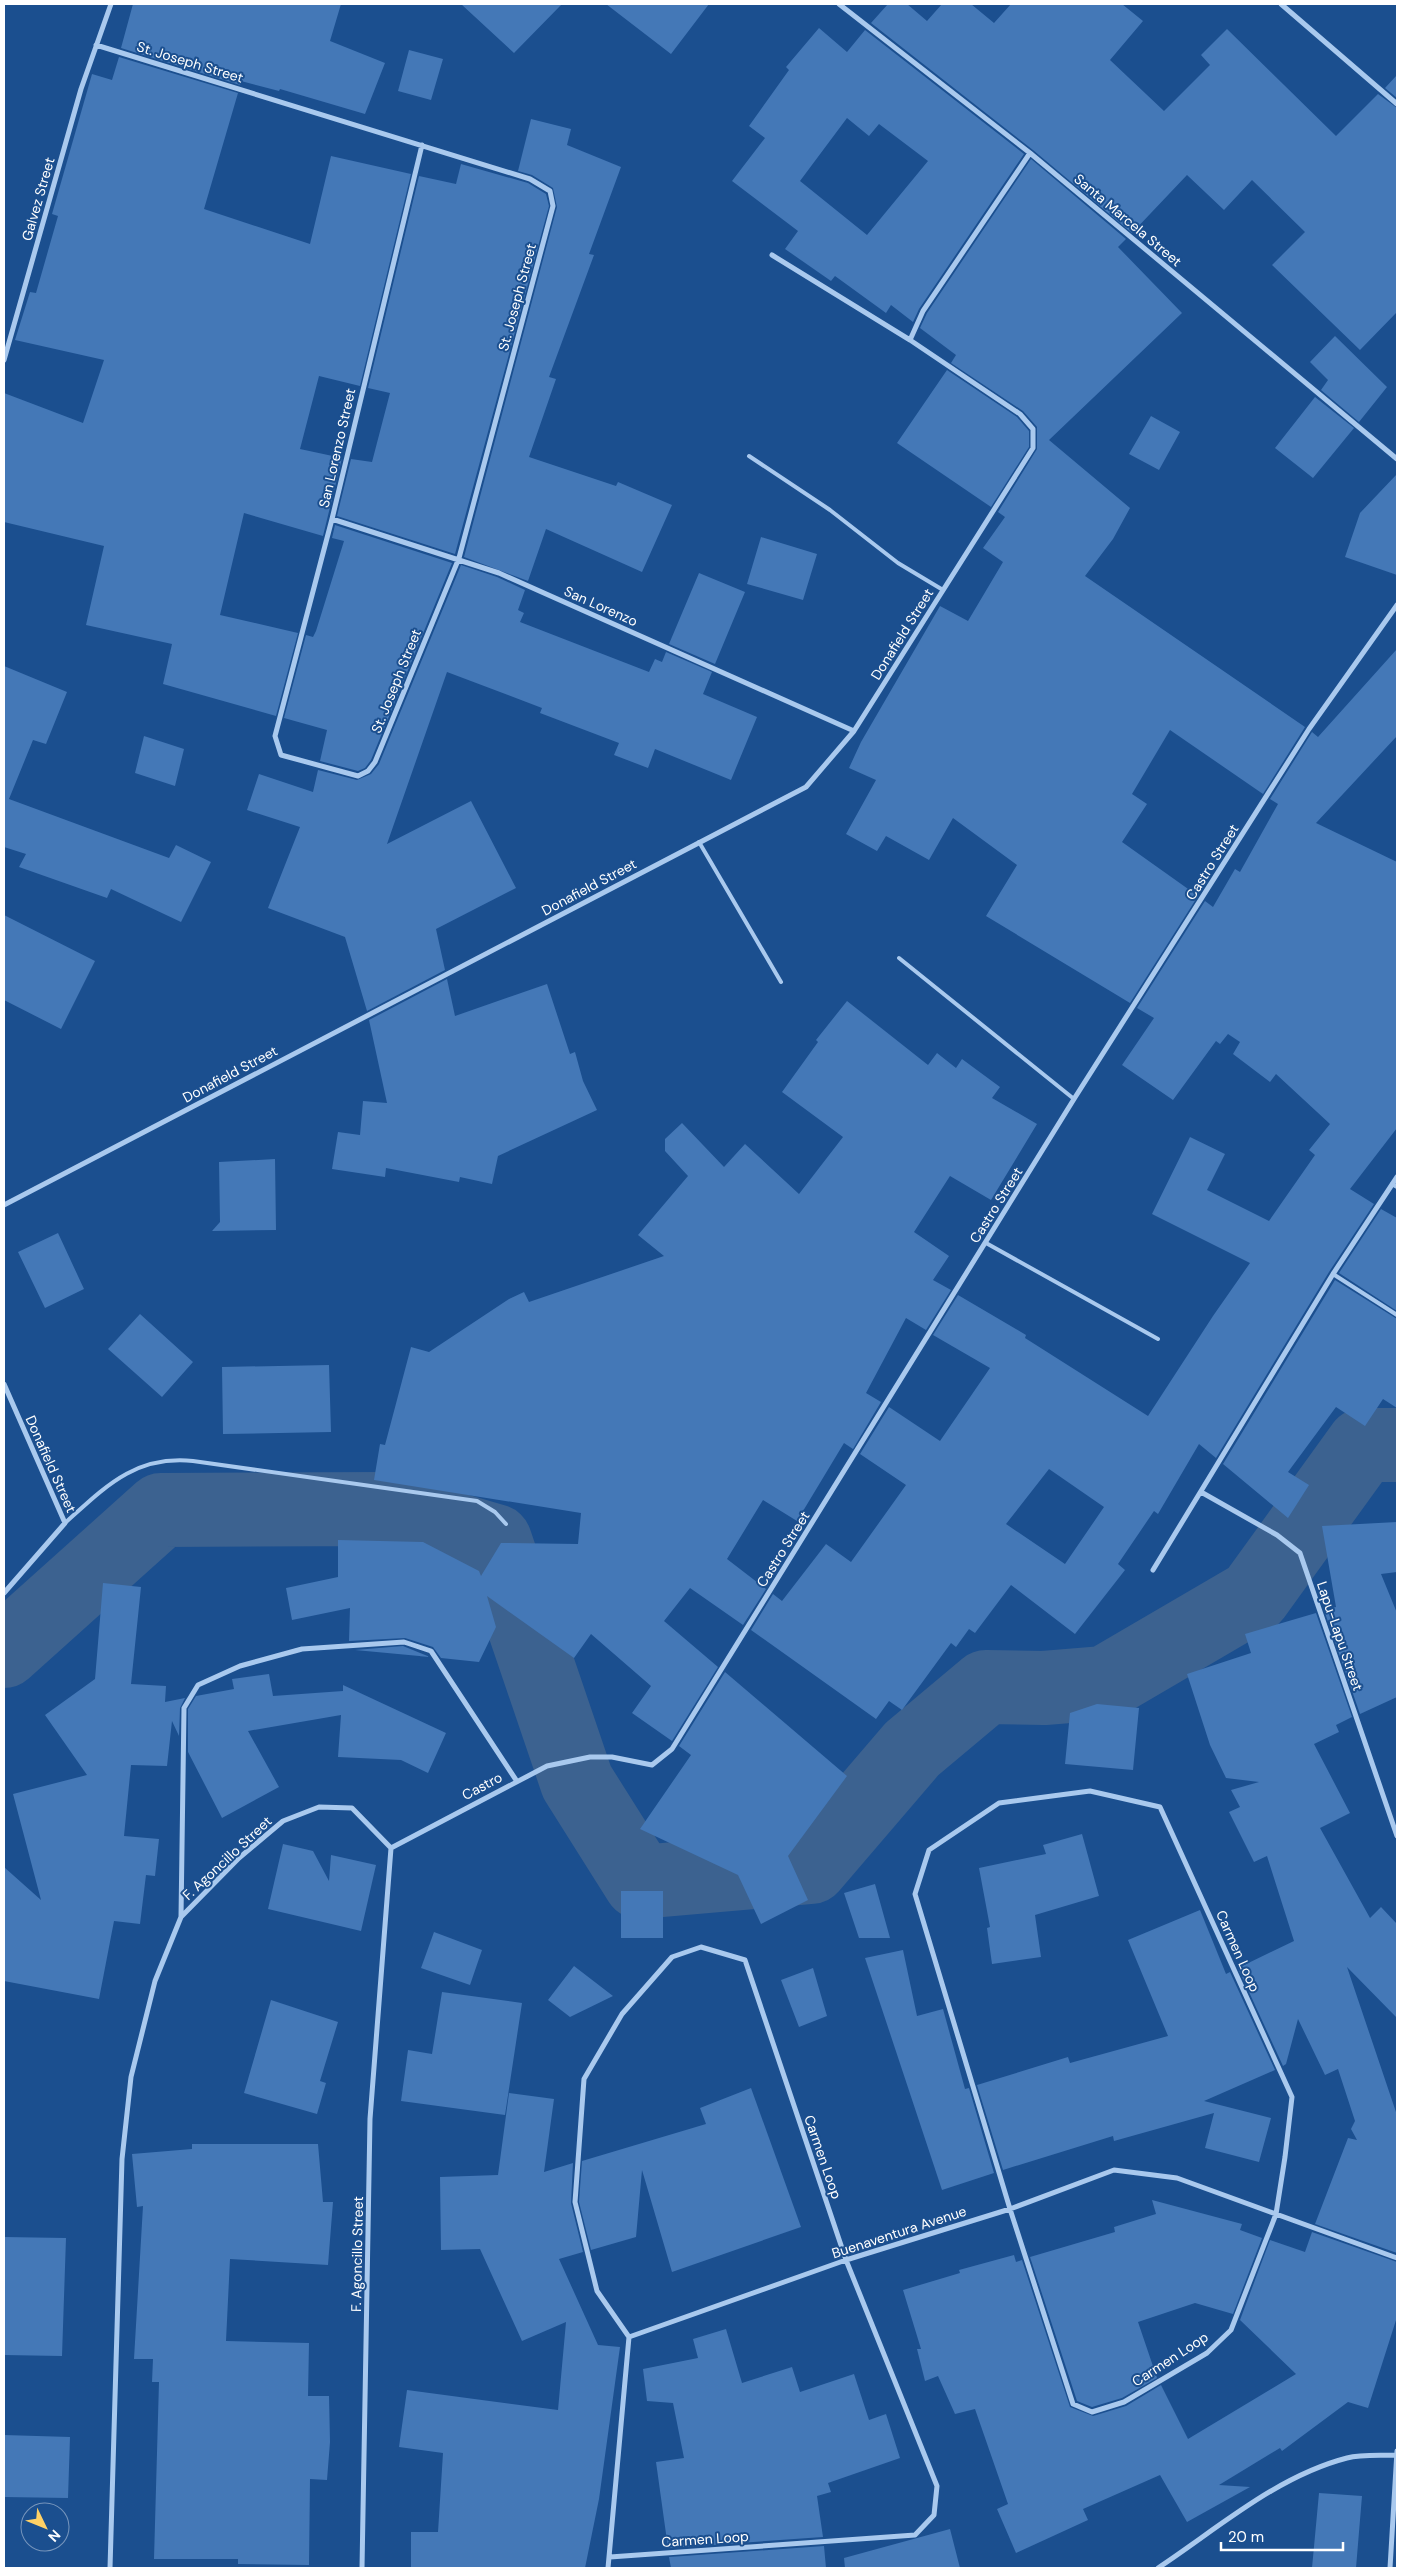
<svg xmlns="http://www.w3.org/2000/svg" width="1401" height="2572" font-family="'DM Sans',sans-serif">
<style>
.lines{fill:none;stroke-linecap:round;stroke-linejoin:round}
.river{stroke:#3c6290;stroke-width:74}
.building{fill:#4478b7;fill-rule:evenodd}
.service{stroke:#a9c9ee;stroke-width:4}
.minor{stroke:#a9c9ee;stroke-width:5}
.labels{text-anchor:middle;stroke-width:4;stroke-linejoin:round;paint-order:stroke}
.street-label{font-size:14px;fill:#fff;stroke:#1b4f8f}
</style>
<rect width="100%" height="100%" fill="#1b4f8f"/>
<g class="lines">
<path class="river" d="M4,1651l157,-141 224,-1 110,32 82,241 63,100 171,-15 101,-118 74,-62 58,1 61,-5 149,-87 109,-151h34"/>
</g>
<path class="building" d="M133,4h208l-11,37 55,22 -20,51 -85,-25 -1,2 -38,-10 -1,4 -119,-37z
M461,4h101l-48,49z
M606,4h103l-38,50z
M888,4h19l20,17 15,-17h29l23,19 17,-19h111l21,17 -33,39 54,51 46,-46 -9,-10 26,-26 109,107 42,-42 19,14v204l-37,38 -88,-85 33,-33 -53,-52 -28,30 -37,-35 -55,58 -99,-83 -162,-127z
M819,28l28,24 18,-22 159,124 -105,155 -6,13 -22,-17 -5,8 -51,-37 -4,5 -46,-32 13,-18 -66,-50 33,-43 -16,-12 40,-56 -3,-3zM847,118l22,18 10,-12 49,37 -61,74 -67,-54z
M409,50l34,9 -12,41 -33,-9z
M119,57l119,36 -34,116 106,35 21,-88 80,18 -51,212 -41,-10 -19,73 42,9 -19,78 -79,-23 -24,102 78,18 -22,83 -113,-32 9,-40 -86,-19 18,-79 -100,-24v-129l79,30 21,-63 -89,-20 15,-48 6,1 22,-77 -6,-2 40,-140 20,6z
M1397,75v23l-12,-10z
M531,119l40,10 -4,16 54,22 -32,87 5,1 -45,122 7,2 -27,78 87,29 2,-4 54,23 -30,67 -96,-43 -18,52 -64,-24 93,-350 -4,-19 -21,-13 -14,-4z
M1031,159l95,80 -8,8 64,66 -133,127 81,68 -17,31 -28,37 220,151 -42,67 -93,-64 -38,64 15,10 -25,38 76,54 -68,107 -144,-87 31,-51 -64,-47 -24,42 -43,-24 -9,15 -31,-17 30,-54 -27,-12 12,-26 79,-136 28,15 35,-59 -20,-14 22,-31 -7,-5 39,-63v-22l-14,-16 -72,-48 5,-8 -36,-27 7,-15z
M461,164l67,19 18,11 3,12 -94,348 -118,-38 14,-57 21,3 18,-69 -22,-5 51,-212 37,8z
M1335,336l52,51 -28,35 -38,-32 7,-10 -18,-18z
M947,370l70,47 12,14v16l-38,60 -94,-64z
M1315,397l39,31 -41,50 -38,-30z
M1151,416l29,16 -21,38 -30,-16z
M1397,474v101l-52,-18 15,-44z
M335,525l117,38 -81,197 -6,8 -7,3 -38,-10 7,-31 -43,-12 22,-83 7,2 3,-6 28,-90 -12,-3z
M761,537l56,17 -14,46 -56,-16z
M461,565l36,12 28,13 -7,20 6,3 -4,9 129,50 6,-13 7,3 4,-10 46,20 -9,22 54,23 -26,63 -76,-31 -7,19 -34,-13 5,-12 -79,-30 2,-5 -95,-36 -60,172 84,-43 45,87 -80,41 9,41 -78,41 -22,-74 -77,-29 32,-81 -53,-17 12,-36 54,18 5,-22 39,10 14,-6 8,-10z
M699,573l46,19 -30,72 -46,-20z
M1397,649v87l-81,87 81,39v266l-47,61 24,15 -45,68 -113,186 -17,-14 -41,70 -4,-3 -36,53 7,6 -50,64 -64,-49 -36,48 -6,-4 -13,18 -5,-4 -49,67 -13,-9 -13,18 -125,-89 22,-36 9,7 44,-57 25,18 55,-77 -46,-31 29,-47 51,34 50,-73 -57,-33 25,-40 68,40 -1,3 123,78 65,-100 37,-53 -98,-49 38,-77 35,17 -18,36 62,31 46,-66 -6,-5 21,-26 -54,-50 -6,8 -37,-28 7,-12 -12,-8 -8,10 -4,-3 -43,59 -51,-35 32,-47 -17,-10 68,-107 8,6 22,-38 5,3 38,-68 -8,-5 42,-67 6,5zM1049,1469l55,38 -39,57 -59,-40z
M4,666l63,26 -21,52 -13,-4 -24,59 160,59 7,-13 35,17 -30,60 -70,-33 -4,9 -88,-31 7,-13 -22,-7z
M144,736l40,13 -9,37 -40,-13z
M4,915l91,46 -34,68 -57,-29z
M447,979l8,37 92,-32 23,70 5,-2 8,29 14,29 -99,46 -6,28 -32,-7 -1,5 -73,-14 -1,9 -53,-8 6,-37 22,3 3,-34 24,2 -18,-83z
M847,1001l81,64 9,-12 19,15 6,-9 38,28 -8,11 45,26 -46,76 -41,-24 -36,56 35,24 -16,24 18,10 -25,40 -20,-12 -40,75 15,9 -28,47 -9,-6 -47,78 -34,-21 -36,59 39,30 -23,36 -53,-37 -26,33 54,46 -46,74 -40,-28 19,-27 -60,-52 -17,24 -87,-62 9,31 -17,35 -38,-4 -8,-11 -28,-9 -56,3 1,-33 -58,12 -6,-32 52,-11v-37l85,2 56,29 2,5 20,-33 77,1 3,-31 -207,-33 6,-36 5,1 26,-98 18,5 80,-53 15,-7 5,10 135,-46 -26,-21 50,-59 -23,-25v-12l17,-16 42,44 21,-23 54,50 44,-57 -61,-45 36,-50 -2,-2z
M275,1159l1,71 -64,1 8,-9 -1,-60z
M1381,1209l16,9v93l-58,-38z
M58,1233l26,56 -39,19 -27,-56z
M1335,1280l62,39v89l-14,-9 -18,27 -29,-19 -48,65 21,13 -21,33 -65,-54z
M140,1314l53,48 -31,35 -54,-48z
M329,1365l2,67 -108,2 -1,-67z
M1397,1522v50l-16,2 16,39v84l-37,17 -36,-104 12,-3 -14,-81z
M103,1583l38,4 -10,97 35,2 -1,16 20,-4 -5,10 -1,28 -7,-15 -5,45 -36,-1 -7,71 35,3 -4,37 -9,-1 -6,49 -26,-3 -15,78 -95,-18v-114l37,33 -28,-106 74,-19 -42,-60 50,-36z
M1316,1613l36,104 -16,8 3,7 -25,12 36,69 -30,15 50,90 11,-11 16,17v94l-50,-51 50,148v138l-82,-29 33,-86 9,2 -6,-11 4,-8 -17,-52 -13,6 -27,-56 -12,45 -3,2 -45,-98 56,-27 -27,-85 -13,6 -25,-50 11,-5 -9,-17 28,-8 -33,-4 -16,-33 -23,-71 64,-21 -6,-19z
M403,1646l27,11 -75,-7z
M725,1672l122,104 -59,80 20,44 -47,24 -23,-49 -98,-46 51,-74 -12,-9z
M269,1674l4,22 70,-5v-6l103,48 -18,40 -27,-13 -63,-3 3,-42 -93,16 31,56 -57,31 -34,-66v-43l8,-13 38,-7 -2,-10z
M1097,1704l42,4 -6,62 -68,-6 5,-51z
M1082,1834l17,62 -64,19 6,42 -49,7 -5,-36 3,-1 -11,-59 67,-14 -3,-9z
M283,1844l30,7 16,30 2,-26 45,10 -15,66 -93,-22z
M875,1884l15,54h-31l-15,-45z
M621,1891h42v47h-42z
M1200,1910l26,64 4,-2 45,98 -71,31 67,17 -12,44 -54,-14 9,-35 -100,28 -1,-5 -110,34 -26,-85 91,-28 2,6 98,-27 -40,-96z
M434,1932l48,18 -12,35 -49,-17z
M903,1950l14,66 26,-7 22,80 4,-1 25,85 -52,17 -77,-232z
M574,1966l39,30 -43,21 -22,-17z
M813,1968l14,48 -28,11 -18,-47z
M442,1992l80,11 -17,112 -104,-14 7,-51 24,4z
M271,2000l67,22 -18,59 6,2 -9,31 -73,-21z
M751,2088l50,139 -129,45 -30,-102 -6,67 -45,13 -12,-48 3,-41 124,-37 -6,-16z
M509,2093l45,6 -10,73 29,-9 -2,40 12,49 -24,7 39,86 22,2 -21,152 -14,69h-174v-36h27l5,-79 -44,-6 8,-57 151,20 8,-88 -44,19 -42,-92 -39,1 -1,-73 58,-2z
M192,2144h126l5,58h10l-5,63 -98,-6 -4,82 83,2 -1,53h21l1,46 -3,38 -17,-1 -1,86 -71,-1v-5h-84l5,-177h-7l1,-23h-19l9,-153 -6,1 -5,-53 60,-5z
M1152,2200l90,24 -2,6 22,8 -29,76 -38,-11 -57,19 19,56 -35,20 -30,9 -15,-6 -47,-144 85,-25 -1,-5 42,-13z
M1312,2232l85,30v55l-29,91 -20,-6 -66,49 -2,-3 -61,37 31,2 -63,35 -27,-47 -77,34 5,11 -72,33 -19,-44 11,-5 -33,-95 -20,5 -17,-38 -13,5 -8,-32h4l-18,-59 57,-17 -1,-3 55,-15 2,7 6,-2 48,147 23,9 33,-10 35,-21 27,54 108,-65 -56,-54 30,-80 35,12z
M4,2237l62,1 -4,118 -58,-1z
M726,2329l16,54 50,-16 8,25 54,-18 15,46 17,-6 14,44 -72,25 3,9 -14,4 6,41 -155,11 -12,-86 28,-4 -11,-55 -26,-2 -4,-32 55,-11 -5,-19z
M4,2435l66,2 -2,61 -64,-1z
M1319,2493l43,3 -6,72h-44z
M950,2529l10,39h-115l-1,-10z
M824,2546l2,22h-155l-2,-11z"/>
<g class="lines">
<path class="service" d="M749,456l81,54 68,53 45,27
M699,842l82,140
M899,958l175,141
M1392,1184l5,3
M986,1243l172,96
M1333,1274l64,41
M65,1523c40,-36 70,-68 128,-62l284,40 18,11 11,12"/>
<path class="minor" d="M839,4l191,149 367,306
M1281,4l116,100
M96,45l434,134 20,12 3,15 -94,352 -84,204 -7,9 -10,5 -77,-21 -6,-19 57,-217 90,-374
M910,340l13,-29 107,-158
M4,360l77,-271 30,-85
M332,519l167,54 355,158
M4,1205l802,-418 48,-56 179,-283v-19l-13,-15 -110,-74 -138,-85
M4,1384l61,139 -61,70
M1201,1492l76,43 23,18 97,283
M1153,1570l180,-296 64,-97
M1090,1791l70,16 132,290 -7,60 -9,57 -45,116 -24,23 -83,49 -32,10 -19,-8 -63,-195 -95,-315 14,-44 70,-47z
M391,1848l156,-82 43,-9h22l40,8 20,-16 402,-650 235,-370 88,-124
M181,1917l3,-209 14,-23 42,-19 62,-17 102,-7 27,9 85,129
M629,2337l217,-77 164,-51 104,-39 63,8 220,80
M610,2557l305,-22 19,-20 3,-29 -91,-226 -101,-300 -44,-13 -29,10 -50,57 -38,65 -9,123 22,89 32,46
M110,2568l12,-409 9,-82 24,-96 26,-64 58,-59 44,-37 36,-14 33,1 39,40 -21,271 -8,449
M608,2568l21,-231
M1158,2568c59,-39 119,-92 189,-110 15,-4 34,-2 50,-3
M1390,2568l7,-117"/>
</g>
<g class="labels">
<g class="street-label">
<text transform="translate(190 62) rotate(17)" y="5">St. Joseph Street</text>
<text transform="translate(38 199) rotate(-74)" y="5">Galvez Street</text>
<text transform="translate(1128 220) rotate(40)" y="5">Santa Marcela Street</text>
<text transform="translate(517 297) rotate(-75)" y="5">St. Joseph Street</text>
<text transform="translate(337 448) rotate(-77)" y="5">San Lorenzo Street</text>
<text transform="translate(601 606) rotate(24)" y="5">San Lorenzo</text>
<text transform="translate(902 634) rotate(-58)" y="5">Donafield Street</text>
<text transform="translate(396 681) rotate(-68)" y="5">St. Joseph Street</text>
<text transform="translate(1212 862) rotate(-58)" y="5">Castro Street</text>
<text transform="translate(589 887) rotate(-28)" y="5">Donafield Street</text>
<text transform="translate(230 1074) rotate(-28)" y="5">Donafield Street</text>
<text transform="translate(996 1205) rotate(-58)" y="5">Castro Street</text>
<text transform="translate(51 1464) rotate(66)" y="5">Donafield Street</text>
<text transform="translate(783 1549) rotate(-58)" y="5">Castro Street</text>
<text transform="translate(1340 1636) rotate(71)" y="5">Lapu-Lapu Street</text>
<text transform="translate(482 1786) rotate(-28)" y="5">Castro</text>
<text transform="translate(227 1858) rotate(-43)" y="5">F. Agoncillo Street</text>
<text transform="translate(1238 1951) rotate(66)" y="5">Carmen Loop</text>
<text transform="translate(823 2157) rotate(71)" y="5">Carmen Loop</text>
<text transform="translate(899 2232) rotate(-18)" y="5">Buenaventura Avenue</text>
<text transform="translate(357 2254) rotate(-89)" y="5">F. Agoncillo Street</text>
<text transform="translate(1170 2359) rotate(-33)" y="5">Carmen Loop</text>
<text transform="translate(705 2539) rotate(-4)" y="5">Carmen Loop</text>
</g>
</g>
<rect width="1401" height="2572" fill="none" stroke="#ffffff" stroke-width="10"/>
<g transform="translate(45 2527) rotate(133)"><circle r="24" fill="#1b4f8f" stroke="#7695bc"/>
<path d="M0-4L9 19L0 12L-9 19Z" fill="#ffd166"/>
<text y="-8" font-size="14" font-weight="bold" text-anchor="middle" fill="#ffffff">N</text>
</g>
<path d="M1221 2542v8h122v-8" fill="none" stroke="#ffffff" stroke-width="2.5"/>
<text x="1228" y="2542" font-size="15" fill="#ffffff" stroke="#1b4f8f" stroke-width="4" paint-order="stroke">20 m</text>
</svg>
